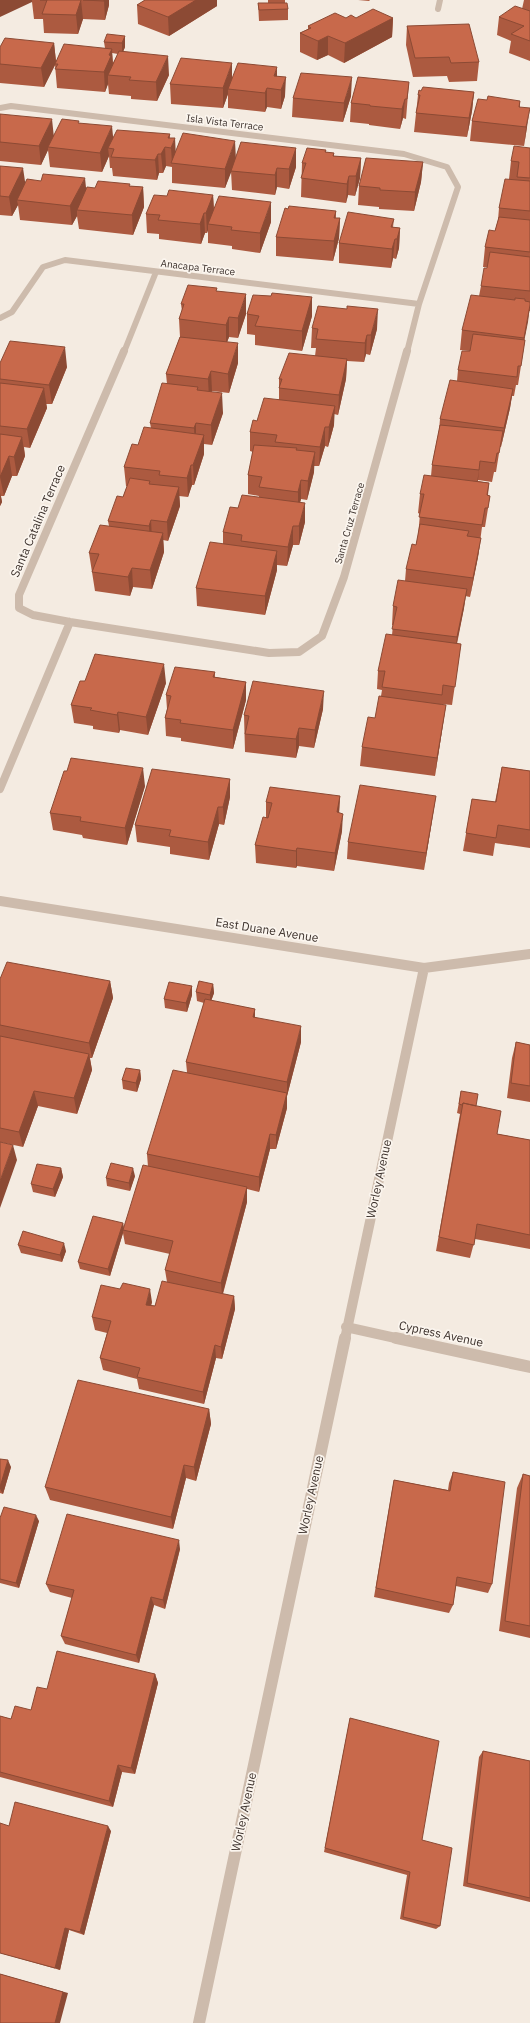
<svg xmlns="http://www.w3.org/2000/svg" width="530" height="2023" font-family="'IBM Plex Sans',sans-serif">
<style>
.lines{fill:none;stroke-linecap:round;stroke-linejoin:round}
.minor-far3{stroke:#cdbbac;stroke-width:6}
.minor-far2{stroke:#cdbbac;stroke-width:8}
.minor-far1{stroke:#cdbbac;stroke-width:10}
.minor{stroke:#cdbbac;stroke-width:12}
.wall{fill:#ac5a40;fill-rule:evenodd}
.shaded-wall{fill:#8c4a34}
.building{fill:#c8694b;stroke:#8c4a34}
.labels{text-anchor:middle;stroke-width:3.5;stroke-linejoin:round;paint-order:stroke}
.far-street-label{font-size:10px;fill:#3b302b;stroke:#fbf5ee}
.street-label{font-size:12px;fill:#3b302b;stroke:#fbf5ee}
</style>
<rect width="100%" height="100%" fill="#f4ebe1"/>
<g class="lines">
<path class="minor-far3" d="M438,9l2,-9
M0,108l11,-2 393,48 43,13 11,20 -39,117 -12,48
M0,318l12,-6 31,-45 22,-7 354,44
M124,352l32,-80"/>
<path class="minor-far2" d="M124,351l-105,244v13l14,7 37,7 199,31 30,-1 23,-16 22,-59 63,-226
M0,789l70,-167"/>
<path class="minor-far1" d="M0,901l424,67 106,-14
M346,1327l54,12
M345,1339l79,-371"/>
<path class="minor" d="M396,1338l134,29
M199,2023l146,-685"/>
</g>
<path class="wall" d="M0,0h109v5l-4,15 -22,-1 -5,15 -34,-1 -1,-14h-9l-2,-17z
M145,0h72v6l-48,30 -31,-12 -1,-19z
M268,0h17v3l3,6v11l-29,1 -1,-18h10z
M358,0h12l-1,1z
M524,0h6v61l-21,-8 2,-12 -14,-6 2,-18 23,-8z
M346,18h47l-1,19 -48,26 -16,-8 -11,5 -17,-8v-19l8,-4v-3z
M407,26l72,36 -2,19 -28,1 -2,-6 -34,1 -7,-32z
M125,36v11l-2,5 46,23 -12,26 -26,-2v-3l-22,-2 -1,-10 -3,8 -48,-4 -2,-23 -11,22 -44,-4v-36l54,-4 2,18 49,-13 -1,-6zM112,53l6,1 -5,9z
M277,76l8,20 -4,13 -14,-2 -2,5 -37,-4v-14l-5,14 -52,-4 -1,-20 62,-6z
M409,82l-3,37 -3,-1 -3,11 -31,-4v-1l-19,-2 1,-19z
M421,91l53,1 -2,19 -5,26 -53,-5 4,-37z
M351,96l-8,26 -51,-5 1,-19z
M487,100l33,1v6l7,20 -3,19 -54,-5 2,-20z
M0,114l54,21 26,-12 33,15 57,-4v4l6,15 59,6 61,-11v19l-7,22 -12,-2 -2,8 -43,-5 -1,-19 -6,17 -53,-5v-16l-6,-1 -3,7h-4l-2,7 -44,-4 -1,-8h-2l-1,-12 -7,16 -52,-5 -2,-17 -7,15 -41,-4z
M530,148v163h-1l-5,29h1l-7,45h-2l-2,11h-2l-2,12 -9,39h-1l-4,25h-2l-2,10 -14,-2v1l11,2 -1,12 2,1 -5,31h-3l-4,30 -8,40 -5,-1 -1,12 -7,36h4l-9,61 -11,-1v1h5l-11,71 -75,-10 2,-19 13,-29 6,-22 1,-6 -5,-1 1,-18 14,-36 1,-10h-1l1,-19 12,-25 1,-12 10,-24 2,-9 2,-22 -2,-1 2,-19 11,-18 1,-11 7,-35 1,-11 17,-38 1,-11 12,-19 -10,-1 2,-20 17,-34 2,-10 6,-19h-4l2,-20 10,-16 3,-11 1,-12 10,-29 2,-18z
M326,150v2l8,1v3l27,2 -1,20 -5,18 -7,-1 -2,8 -45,-6 1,-34z
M423,162l-2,20 -7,29 -35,-2v-2l-21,-2 1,-19z
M0,166l25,18 61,5 44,-3 13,1 1,20 -11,28 -54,-6 -2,-13 -5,9 -52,-5 -2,-15 -6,11 -12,-1z
M213,195l1,14 57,13 -11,31 -28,-4v-3l-24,-3v-13l-1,3h-2l-4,11 -42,-5v-5l-12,-1 -1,-19 21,-18z
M336,211v7h4l-1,20 -6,23 -57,-5v-19z
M394,219l-1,8 7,1 -1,20 -3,11 -3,-1 -2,10 -52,-5v-20z
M217,291l29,23 -8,24 -9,-1 -2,5 11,21 -9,30 -17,-2 -1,1 12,21 -11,32 -8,-1v10l-10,31h-2l-4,12 -9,-1 1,10 -12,35 -5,-1 1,12 -12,37 -19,-2 -3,9 -35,-5 -6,-38 20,-27 -1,-5 15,-24 4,-11h-1l-2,-19 14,-22 13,-17 -1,-5 17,-39 -1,-10 14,-37 -1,-18 3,-8 -1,-7z
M271,296l41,1v19l-10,35 -47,-6v-10l-8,-1v-20z
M312,328l65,1 -7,26 -4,-1 -2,8 -17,-1 -1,18 -8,36 -4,-1v11l-6,22 -3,-1 -6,20h-5v6l-7,28 -6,-1 -1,3 5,20 -6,23h-6l-6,21 -10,-1v5l-12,45 -68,-9 -1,-18 27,-44v-12l15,-24 21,-11v-1l-11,-2v-19l5,-23 -3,-1v-19l7,-11 22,-22v-20l36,-23 1,-8h-5z
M0,363l67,4 -15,37h-6l1,4 -17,40 -6,-1 1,9 -8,20h-5l-8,20h-3l1,6 -2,4z
M215,672v5l31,5v18l-13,49 -52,-8v-3l-15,-2 -1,-18 2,-9 -1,-14z
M85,681l81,2 -18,52 -28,-5 -1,3 -26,-4v-3l-19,-3 -3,-18z
M323,709l-9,39 -15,-2 -3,12 -51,-6 -1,-37z
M502,767l28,4v77l-35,-5 -2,13 -30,-5 9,-52 23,3z
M230,779v18l-6,28 -5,-1 -10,36 -39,-6v-7l-33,-5 -2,-17z
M145,786l-18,59 -44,-7 -1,-3 -29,-5 -3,-17z
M340,796l-1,17 3,18 -8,40 -37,-5 -1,2 -40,-5 -1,-18 11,-28v-15z
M436,796l-12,74 -77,-11 1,-17z
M0,979l110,2 3,17 -21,60h-2l2,12 -15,44 -39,-8 -15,41 -23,-5z
M213,984l1,9 -3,8 44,8v8l46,25 -14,54v12l-11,41h-6l-11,43 -12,-3v13l-24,92 11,2 1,13 -13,50 -6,-1 -12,46 -65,-15 -2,-10 -34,-9 -3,-12 7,-25 -12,-3 -3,-13 60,-15 -1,3 4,1 12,-24 -2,-12 5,-16 -45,-10 -2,-11 -13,43 -30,-7 -2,-7 45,-39 1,5 24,-61 -1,-13 40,-82 -1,-10 18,-59 -7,-2 -1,-9z
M192,986v9l-5,17 -22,-4 -1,-9z
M516,1042l14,3v57l-23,-4 5,-40z
M140,1070l1,9 -4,13 -14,-3 -1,-9z
M461,1091l15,15 21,28 33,6v109l-55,-10 -5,19 -34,-7 24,-137 -3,-1z
M61,1168l2,9 -8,20 -22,-5 -2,-8z
M135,1176l-5,15 -23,-5 -1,-8z
M18,1245l48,6 -4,11 -41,-9z
M209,1409l2,15 -15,57 -10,-3 -13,51 -123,-29 -5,-13z
M0,1459l11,8 -8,27 -3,-1z
M453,1472l39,112 -4,9 -32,-7 -3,19 -4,8 -75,-16 18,-107 2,-10 54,10 1,-7z
M523,1474l7,2v162l-31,-7 18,-143z
M0,1518l39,3 -20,67 -19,-5z
M180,1549l-15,60 -11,-4 -15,58 -74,-19 -4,-8 11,-38 -22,-6 -4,-8z
M155,1674l3,9 -23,91 -13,-2 -9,35 -113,-30v-61l11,3 20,-9 16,-21z
M350,1718l90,208 -4,3 -36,-10 7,-44 -83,-23z
M483,1751l47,10v141l-67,-16 16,-129z
M9,1826l102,5 -27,104 -15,-5 -9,40 -60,-17z"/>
<path class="shaded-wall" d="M0,0h32v2l-32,15z
M81,0l2,19 -5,15 -2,-19z
M104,0h5v5l-4,15z
M196,0h21v6l-48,30 -1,-19z
M393,18l-1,19 -48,26 1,-20z
M125,36v11l-3,7v-11z
M328,36v19l-11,5 1,-19z
M54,43l2,19 -1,2v1l-11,22 -3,-19z
M112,49l1,19 -5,7v9l-3,8 -1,-20 5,-17z
M168,56l1,19 -12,26 -1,-19z
M232,63v20l-4,6v5l-5,14v-20z
M277,67v19l-3,-10z
M286,77l-1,19 -4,13v-19z
M352,77l-1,19 -8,26 1,-19z
M267,88v19l-2,5v-19z
M474,92l-2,19 -5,26 2,-19z
M405,99l-2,19 -3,11 2,-20z
M530,108l-6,38 2,-19z
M52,119l2,19 -6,9v3l-7,15 -2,-19z
M112,126l2,20 -6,2 1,8 -7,16 -2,-19z
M175,138l1,19 -4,6 -1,-15z
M235,141l1,19 -11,28v-19z
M165,147l1,19 -3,7 -2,-19z
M296,148v19l-7,22v-20z
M158,154l1,19 -2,7 -2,-20z
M361,158l-1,20 -5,18 1,-20z
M423,162l-2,20 -7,29 1,-19z
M23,168l3,20 -9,12 1,5 -6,11 -3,-19z
M277,168v19l-2,8v-20z
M349,176l-1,19 -2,8 1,-19z
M85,178l2,19 -10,13v6l-5,9 -2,-19z
M143,187l1,20 -11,28 -1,-20z
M213,195l1,19 -6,10v6l-1,3 -1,-20z
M271,202v20l-11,31v-20z
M204,213l1,20 -4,11 -1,-20z
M340,218l-1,20 -6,23 1,-20z
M400,228l-1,20 -3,11 1,-20z
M395,239l-2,19 -2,10 1,-19z
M246,294v20l-8,24v-20z
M312,297v19l-10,35v-20z
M530,305l-2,17 -7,35 3,-19z
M378,309l-1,20 -7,26 1,-20z
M229,317v20l-3,8v-20z
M367,335l-1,19 -2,8 1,-19z
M238,343v20l-9,30 -1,-19z
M65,347l2,20 -15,37 -3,-19z
M347,359l-1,20 -8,36 1,-20z
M211,371l1,20 -3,7 -1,-19z
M44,388l3,20 -17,40 -3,-19z
M513,389l-3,19 -9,39 3,-19z
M222,393l1,20 -11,32 -1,-20z
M335,406l-1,19 -6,22 1,-20z
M196,423v20l-1,5 -1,-20z
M325,427v19l-6,20 1,-19z
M204,435v19l-10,31 -1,-20z
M22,437l3,19 -8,20 -3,-19z
M315,452l-1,20 -7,28 1,-19z
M9,456l3,20 -8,20 -4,-19z
M480,461l-2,19 -2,9 3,-19z
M191,465l1,20 -4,12 -1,-19z
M301,480v19l-3,12v-19z
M179,487l1,19 -12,35 -1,-19z
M0,492l2,10 -2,4z
M305,503v19l-6,23v-19z
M151,520l1,19 -2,6 -1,-19z
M293,526v19l-6,21 1,-19z
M163,533l1,19 -12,37 -2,-19z
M481,538l-3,19 -8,40 3,-19z
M277,551v19l-12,45v-19z
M132,568l1,19 -3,9 -2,-19z
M467,589l-3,19 -10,48 3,-19z
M164,664l2,19 -18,52 -2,-18z
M246,682v18l-13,49v-19z
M324,691l-1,18 -9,39 1,-18z
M446,705l-3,19 -8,52 2,-18z
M118,712l2,18 -1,3 -2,-18z
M299,728v18l-3,12v-19z
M143,768l2,18 -18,59 -2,-17z
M230,779v18l-6,28 -1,-18z
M340,796l-1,18 -2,-2z
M436,796l-3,18 -9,56 2,-17z
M218,807l1,17 -10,36 -1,-18z
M343,814l-1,17 -8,40 1,-18z
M297,848v18l-1,2v-17z
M110,981l3,17 -21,60 -3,-15z
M213,984l1,9 -4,11v-9z
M192,986v9l-5,17 -1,-9z
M255,1009v16l-2,-8z
M301,1026v16l-14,54v12l-11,41v-14l11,-42v-11z
M89,1054l3,16 -15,44 -3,-16z
M140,1070l1,9 -4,13 -1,-9z
M34,1091l4,15 -15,41 -4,-15z
M270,1134v15l-11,43v-15z
M13,1145l4,15 -17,48v-27z
M61,1168l2,9 -8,20 -2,-8z
M133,1168l2,8 -5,15 -1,-8z
M247,1187v15l-25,94 -1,-13z
M123,1223l1,8 -1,-1v3l-13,43 -2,-7z
M64,1243l2,8 -4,11 -2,-7z
M150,1289l2,13 -4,16 -2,-13z
M234,1296l1,13 -13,50 -1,-12z
M215,1345l1,13 -12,46 -1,-12z
M209,1409l2,15 -15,57 -2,-14z
M8,1460l3,7 -8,27 -3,-5v-2z
M184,1465l2,13 -13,51 -2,-12z
M36,1515l3,6 -20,67 -3,-5z
M179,1540l1,9 -15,60 -2,-9z
M151,1597l3,8 -15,58 -3,-8z
M155,1674l3,9 -23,91 -4,-6z
M118,1765l4,7 -9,35 -4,-6z
M108,1826l3,5 -27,104 -4,-3z
M65,1928l4,2 -9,40 -5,-2z
M0,1974l68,19 -8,30h-5z"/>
<path class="building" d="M40,0h41l-5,15 -34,-1 5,-14z
M83,0h21v1z
M145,0h51l-28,17 -31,-12z
M258,3h29l1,6 -29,1z
M515,6l15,5v30l-19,-7 13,-8 -25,-9z
M373,9l20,9 -48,25 -17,-7 -10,5 -18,-8 11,-5 -3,-2 27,-13 11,5 5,-3 5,3z
M469,24l10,38 -28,1 -2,-6 -34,1 -8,-32z
M107,34l18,2 -3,7 -18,-1z
M5,38l49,5 -13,25 -41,-4v-17z
M64,44l48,5 -3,6 2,1 -7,16 -49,-3 3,-5h-3z
M119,51l49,5 -12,26 -27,-2 2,-3 -23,-2z
M181,58l51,5 -9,25 -53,-4z
M238,63l39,4 -3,9 12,1 -5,13 -14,-2 -2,5 -37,-4z
M301,73l51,4 -8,26 -51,-5z
M358,77l51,5 -2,17h-2l-3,10 -32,-3v-1l-19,-2z
M423,87l51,5 -5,26 -53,-5 4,-18h-2l1,-5 2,1z
M488,96l32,5 -1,6 11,1 -4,19 -54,-6 6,-22 9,1z
M0,114l52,5 -13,27 -39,-4z
M62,119l17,2 -1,2 34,3 -12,27 -52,-6z
M117,130l53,4 -2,4h7l-4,10 -6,-1 -4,7h-3l-3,6 -44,-3 3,-8 -6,-1z
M183,133l52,8 -10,28 -54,-6z
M241,142l55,6 -7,21 -12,-1 -2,7 -44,-4z
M514,146l16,2v30l-13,-1 2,-15 -8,-1z
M307,148l19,2 -1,2 9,1 -1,3 28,2 -5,18h-7l-2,8 -46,-6 5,-15h-4z
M366,158l57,4 -8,30 -35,-2v-2l-21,-2z
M0,166l23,2 -14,29 -9,-1z
M43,174l42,4 -15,28 -53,-6 10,-21 14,2z
M505,179l25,2v30l-31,-3z
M98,181l32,3 -1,2 14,1 -11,28 -55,-5 10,-23 8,1z
M169,190l44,5 -7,18h-2l-4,11 -42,-4 2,-5 -14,-1 8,-19 13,1z
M219,196l52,6 -11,31 -29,-3 1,-3 -24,-3z
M289,206l47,5 -2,7h6l-6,23 -58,-4 9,-29 3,1z
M348,212l46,7 -3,8 9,1 -3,11h-2l-3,10 -53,-6z
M499,217l31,3v32l-45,-5 4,-17 6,1z
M490,252l40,5v34l-49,-5 3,-18h3z
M188,285l29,3 -1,3 30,3 -8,24 -9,-1 -3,8 -47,-6 5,-15h-3z
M272,293l40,4 -10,34 -47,-5 4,-10 -12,-2 6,-19 18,1z
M471,295l44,5v-2l10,1v2l5,1v3l-6,33 -62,-8z
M318,306l29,3v-3l31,3 -7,26h-4l-2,8 -49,-4 2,-10 -6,-1z
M473,334l52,6 -4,26h-3l-1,11 -59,-7 4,-19h8z
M180,337l58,6 -10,31 -17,-3 -3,8 -42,-5z
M10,341l55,6 -16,38 -49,-6v-16z
M289,353l58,6 -8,36 -60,-7 3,-9h-3z
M450,380l63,9 -9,39 -64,-9z
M0,383l44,5 -17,41 -27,-3z
M162,383l36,4 -1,3 25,3 -11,32 -15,-2 -2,5 -44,-5z
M264,398l71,8 -6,21h-4l-5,20 -45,-5 2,-7 -27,-3 3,-12 4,1z
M440,425l63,6 -4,22h-2l-2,10 -15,-2 -1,9 -47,-5z
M144,427l60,8 -11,30h-2l-4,13 -28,-3 1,-4 -36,-4 8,-23 6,1z
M0,434l22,3 -8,20 -5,-1 -9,21z
M254,445l43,3 -1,2 19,2 -7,29 -7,-1 -3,12 -39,-5 3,-10 -14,-2z
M424,475l65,8 -2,12 3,1 -2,12h-3l-3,17 -63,-8 5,-23h-4z
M130,478l20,3 -1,3 30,3 -12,35 -16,-2 -2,6 -41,-5 9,-25 6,1z
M242,495l63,8 -6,23h-6l-5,21 -47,-6 1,-6 -19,-3 7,-25 8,1z
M420,524l49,7 -2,5 14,2 -8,40 -67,-9 6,-25 4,1z
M100,525l63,8 -13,37 -18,-2 -4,9 -36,-5 7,-18 -10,-1z
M210,542l67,9 -12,45 -69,-8z
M398,580l69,9 -10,48 -65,-8 5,-22 -4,-1z
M386,634l75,10 -6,43 -12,-2 -1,10 -60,-8 3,-16h-7z
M95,654l69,10 -18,53 -28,-5 -1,3 -27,-5 2,-2 -21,-3 9,-24h5z
M175,667l40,5 -2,5 33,5 -13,48 -53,-7 1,-3 -16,-2 6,-22 -5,-1z
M253,681l71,10 -9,39 -16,-2 -3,11 -51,-5 4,-18 -5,-1z
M379,696l67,9 -9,53 -75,-11 6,-30 7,1z
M71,758l72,10 -18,60 -45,-7 1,-4 -31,-4 14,-42h3z
M502,767l28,4v59l-32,-5 -2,13 -30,-5 6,-34 24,3z
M152,769l78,10 -7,28h-5l-10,35 -39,-6 2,-6 -36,-5z
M360,785l76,11 -10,57 -78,-11z
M270,787l70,9 -3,16 6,2 -8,39 -38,-5 -1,3 -41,-6 8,-28 5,1 4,-15 -6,-1z
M7,962l103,19 -21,62 -89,-18v-46z
M199,981l14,3 -3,11 -14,-3z
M169,982l23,4 -6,17 -22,-4z
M205,999l50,10 -2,8 48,9 -14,56 -101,-20z
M0,1036l89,18 -15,44 -40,-7 -15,41 -19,-4z
M516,1042l14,3v41l-19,-3z
M126,1068l14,2 -4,13 -14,-3z
M173,1070l114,23 -11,42 -6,-1 -11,43 -112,-23z
M461,1091l17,3 -2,12 -13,-3 -1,2 -3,-1z
M463,1103l38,8 -4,23 33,6v95l-53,-11 -3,21 -35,-8z
M0,1142l13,3 -13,36z
M111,1163l22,5 -4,15 -23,-5z
M37,1164l24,4 -8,21 -22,-5z
M143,1165l104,22 -26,96 -56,-13 8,-29 -50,-11z
M93,1216l30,7 -15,46 -30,-7z
M23,1231l41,12 -4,12 -42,-10z
M162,1281l72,15 -13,51 -6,-2 -12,47 -66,-15 3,-9 -40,-10 11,-37 -19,-4 9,-32 19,4 3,-6 27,6 -4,16 9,1z
M78,1380l131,29 -15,58 -10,-2 -13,52 -126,-30z
M0,1459l8,1 -8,27z
M453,1472l52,10 -13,102 -35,-7 -4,28 -77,-17 18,-108 56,11z
M523,1474l7,2v150l-25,-5z
M4,1507l32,8 -20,68 -16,-4v-61z
M67,1514l112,26 -16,60 -12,-3 -15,58 -75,-19 13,-46 -28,-6z
M57,1651l98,23 -24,94 -13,-3 -9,36 -109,-29v-56l11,3 4,-13 16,4 6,-23 10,2z
M350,1718l89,23 -17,99 30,8 -12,78 -37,-9 7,-45 -85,-24z
M483,1751l47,10v137l-63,-15z
M15,1802l93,24 -28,106 -15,-4 -10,40 -55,-15v-130l9,3z
M0,1974l63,18 -8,31h-55z"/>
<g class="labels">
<g class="far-street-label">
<text transform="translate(225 122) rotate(7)" y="4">Isla Vista Terrace</text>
<text transform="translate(198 267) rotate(7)" y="4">Anacapa Terrace</text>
<text transform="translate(349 523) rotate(-74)" y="4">Santa Cruz Terrace</text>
</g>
<g class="street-label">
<text transform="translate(38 521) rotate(-67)" y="4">Santa Catalina Terrace</text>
<text transform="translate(267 930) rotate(9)" y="4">East Duane Avenue</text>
<text transform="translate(379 1179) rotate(-78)" y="4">Worley Avenue</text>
<text transform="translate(441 1334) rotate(12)" y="4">Cypress Avenue</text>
<text transform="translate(311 1495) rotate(-78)" y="4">Worley Avenue</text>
<text transform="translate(244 1812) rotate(-78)" y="4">Worley Avenue</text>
</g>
</g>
</svg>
